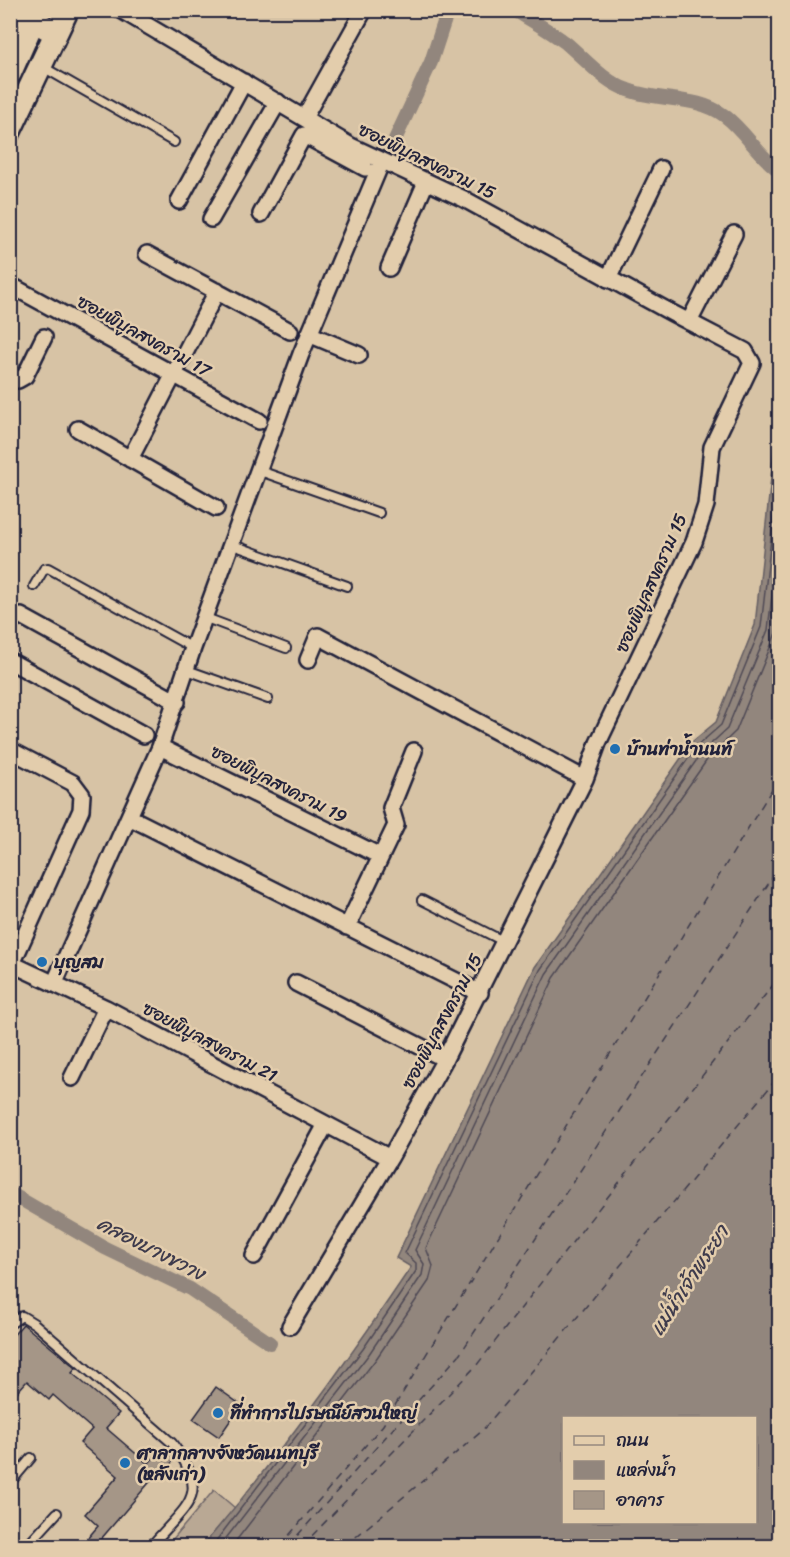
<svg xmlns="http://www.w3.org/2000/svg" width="790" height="1557" font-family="Sriracha,'Playpen Sans Thai',sans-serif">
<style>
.green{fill:#b9a894;stroke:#6e6568;stroke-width:1.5}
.water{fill:#92867d;stroke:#655e63;stroke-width:1.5;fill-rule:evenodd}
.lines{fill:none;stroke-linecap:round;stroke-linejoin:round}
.shore{stroke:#4f4a55;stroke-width:1.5}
.canal{stroke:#92867d;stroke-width:14}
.ferry{stroke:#3e3b4c;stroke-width:1.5;stroke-dasharray:8 6;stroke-linecap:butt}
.building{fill:#a59687;stroke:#22223b;stroke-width:1.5}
.service-casing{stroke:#22223b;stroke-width:12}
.minor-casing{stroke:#22223b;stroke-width:20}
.secondary-casing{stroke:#22223b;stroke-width:27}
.service{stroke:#e3cdac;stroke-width:8}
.minor{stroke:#e3cdac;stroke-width:15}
.secondary{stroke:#e3cdac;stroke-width:22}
.poi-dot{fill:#1f6fb2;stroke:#e3cdac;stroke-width:2}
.labels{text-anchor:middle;stroke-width:5;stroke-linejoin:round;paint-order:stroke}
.street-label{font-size:18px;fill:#22223b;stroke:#e3cdac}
.poi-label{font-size:18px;font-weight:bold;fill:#22223b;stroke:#e3cdac;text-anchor:start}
.water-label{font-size:20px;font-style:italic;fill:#3e3b4c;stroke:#e3cdac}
</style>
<rect width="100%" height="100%" fill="#d7c3a5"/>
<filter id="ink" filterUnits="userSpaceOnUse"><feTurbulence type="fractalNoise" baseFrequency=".0167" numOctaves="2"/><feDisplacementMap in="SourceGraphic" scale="12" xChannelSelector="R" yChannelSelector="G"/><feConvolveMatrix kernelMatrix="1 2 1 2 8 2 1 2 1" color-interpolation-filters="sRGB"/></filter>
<g filter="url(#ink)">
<path class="green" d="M214,1490l21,18 -30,35 4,3h-42z"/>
<path class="water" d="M779,440v1106h-570l-4,-3c74,-87 142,-181 206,-276l-15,-9 139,-291 158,-226 23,-19 39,-97 19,-175zM564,1418h192v104h-192z"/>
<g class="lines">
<path class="shore" d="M212,1546l151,-197 53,-78v-8l-11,-10 135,-283 157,-224 24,-21 40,-98 19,-169
M220,1546l149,-192 53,-79 2,-11 -9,-14 131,-276 157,-223 24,-22 41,-99 12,-104
M232,1546l144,-187 53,-78 4,-15 -7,-18 128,-270 155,-221 27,-26 40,-98 4,-24"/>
<path class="canal" d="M515,10c17,11 35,21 51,33 18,15 38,39 62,47 31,12 70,5 97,26 21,16 33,40 55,55
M392,146l39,-84 17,-52
M10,1193l95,55 85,41 80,54"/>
<path class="ferry" d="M280,1546l103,-121 397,-649
M288,1546l172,-192 320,-488
M302,1546l174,-180 304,-390
M345,1546l136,-114 299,-357"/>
</g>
<path class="building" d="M23,1324l53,44 -4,5 47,40 -13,15 42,36 14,-16 13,11 -12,14 -3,-3 -65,76h-14l17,-20 -13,-12 33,-38 -38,-33 12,-14 -39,-34 -4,5 -22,-19 -17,19v-61z
M216,1387l25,18 -22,32 -26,-18z"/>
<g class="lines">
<g class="service-casing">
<path id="service" d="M43,67l131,75
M260,471l119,42
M233,545l114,41
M34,586l10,-17 4,-1 145,80
M206,618l80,30
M187,670l81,29
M422,900l83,42
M10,1324l12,-8 13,8 137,119c40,53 16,60 -21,103
M10,1483l21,-25
M27,1546l30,-33"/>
</g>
<g class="minor-casing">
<path id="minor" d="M121,10l230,136 113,53 208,114 73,38 7,12 -40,84 -6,58 -12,37 -96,201 -13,36 -140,280 -55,99 -100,168
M304,118l60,-108
M179,201l65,-119
M261,214l43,-79 61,33
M211,219l67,-117
M147,254l143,77
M389,268l37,-86
M608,279l53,-110
M10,285l249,136
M689,322l45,-88
M309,334l50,21
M10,379l8,1 7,-4 19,-39
M78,429l138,79
M130,459l87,-168
M21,616l156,86
M308,660l10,-24 267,143
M10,661l134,74
M160,747l220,109
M10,750l63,33 9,12 -1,15 -69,154
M129,817l351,176
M347,927l49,-102 -5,-17 23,-57
M10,963l96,45 284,150
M296,983l149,76
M54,984l106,-237 33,-99 108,-294 81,-193
M72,1078l34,-70
M254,1256l71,-130"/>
</g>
<g class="secondary-casing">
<path id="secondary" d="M14,10l33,18
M10,73l28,-63
M10,130l57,-120"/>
</g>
<use href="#service" class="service"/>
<use href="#minor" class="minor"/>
<use href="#secondary" class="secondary"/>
</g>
</g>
<g class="poi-dot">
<circle cx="615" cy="749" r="6"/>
<circle cx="42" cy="962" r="6"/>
<circle cx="218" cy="1413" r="6"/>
<circle cx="125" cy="1463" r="6"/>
</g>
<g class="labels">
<g class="street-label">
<text transform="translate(427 161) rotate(26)" y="6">ซอยพิบูลสงคราม 15</text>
<text transform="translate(144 336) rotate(29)" y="6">ซอยพิบูลสงคราม 17</text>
<text transform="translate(651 583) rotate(-66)" y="6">ซอยพิบูลสงคราม 15</text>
<text transform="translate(279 784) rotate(27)" y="6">ซอยพิบูลสงคราม 19</text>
<text transform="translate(442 1021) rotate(-62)" y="6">ซอยพิบูลสงคราม 15</text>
<text transform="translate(210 1042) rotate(28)" y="6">ซอยพิบูลสงคราม 21</text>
</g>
<g class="poi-label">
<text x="627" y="755">บ้านท่าน้ำนนท์</text>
<text x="54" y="968">บุญสม</text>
<text x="230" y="1419">ที่ทำการไปรษณีย์สวนใหญ่</text>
<text x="137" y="1459">ศาลากลางจังหวัดนนทบุรี<tspan x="137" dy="21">(หลังเก่า)</tspan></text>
</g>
<g class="water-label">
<text transform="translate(151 1248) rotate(27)" y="7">คลองบางขวาง</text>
<text transform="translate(689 1280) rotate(-57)" y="7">แม่น้ำเจ้าพระยา</text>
</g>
</g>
<rect width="790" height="1557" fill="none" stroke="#e3cdac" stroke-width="36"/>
<rect x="18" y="18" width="754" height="1521" fill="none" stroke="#22223b" stroke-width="2" filter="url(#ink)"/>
<rect x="562" y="1416" width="195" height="108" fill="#e3cdac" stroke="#96897f" stroke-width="1.5"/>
<rect x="574" y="1436" width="30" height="9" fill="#e3cdac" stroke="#96897f" stroke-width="1.5"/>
<text x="616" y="1446" font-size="18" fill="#22223b">ถนน</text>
<rect x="574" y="1461" width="30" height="18" fill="#92867d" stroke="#96897f" stroke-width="1.5"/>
<text x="616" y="1476" font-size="18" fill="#22223b">แหล่งน้ำ</text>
<rect x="574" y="1491" width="30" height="18" fill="#a59687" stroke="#96897f" stroke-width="1.5"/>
<text x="616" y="1506" font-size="18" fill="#22223b">อาคาร</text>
</svg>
